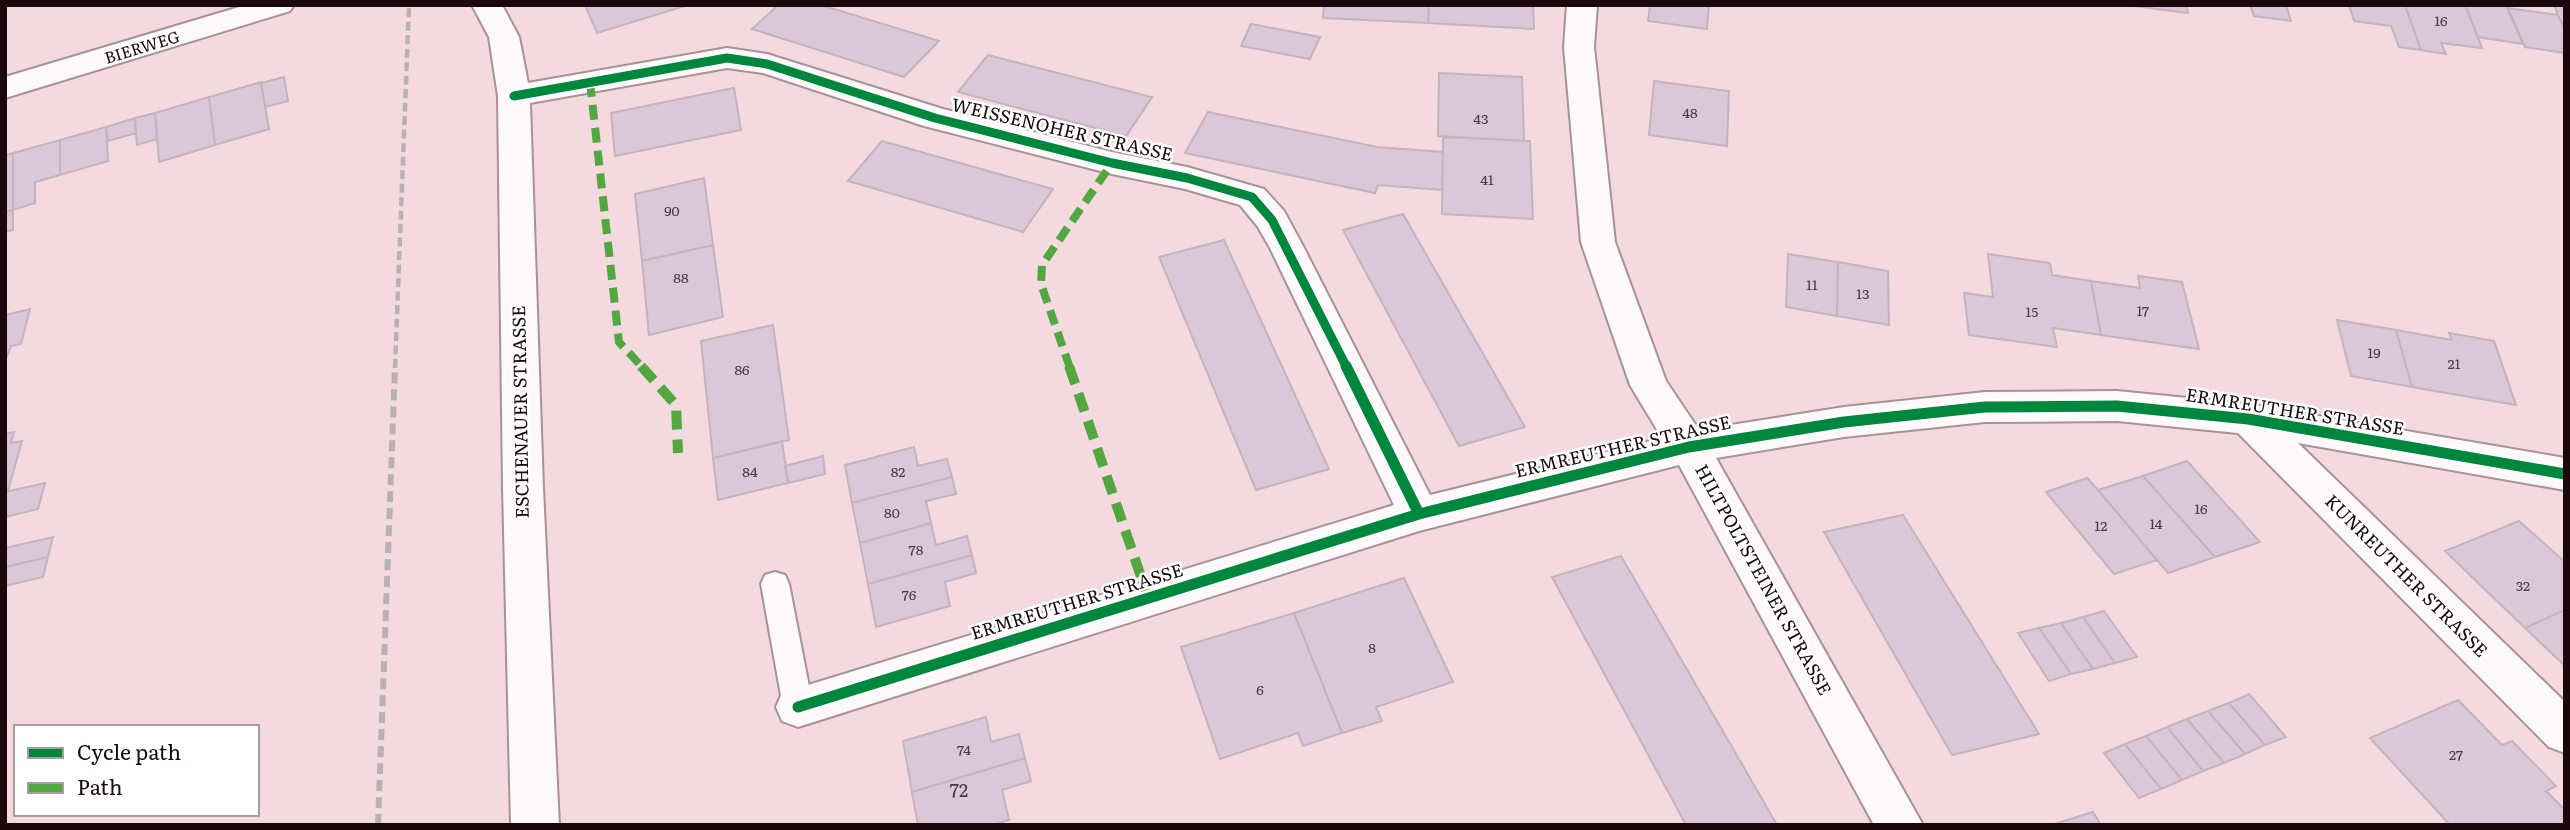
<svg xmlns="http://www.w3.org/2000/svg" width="2570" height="830" font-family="Literata,serif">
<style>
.building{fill:#dac7d8;stroke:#c2b3bd;stroke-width:2}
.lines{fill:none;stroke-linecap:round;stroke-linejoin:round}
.service-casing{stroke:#a79296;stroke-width:4}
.minor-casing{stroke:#a79296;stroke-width:4}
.secondary-casing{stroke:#a79296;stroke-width:4}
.service{fill:#fdf9fa;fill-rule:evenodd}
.minor{fill:#fdf9fa;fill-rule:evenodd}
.secondary{fill:#fdf9fa;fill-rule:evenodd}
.rail-far1{stroke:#b8b1b3;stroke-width:4.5;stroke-dasharray:9 4.5;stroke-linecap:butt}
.rail{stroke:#b8b1b3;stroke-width:6;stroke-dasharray:11 6;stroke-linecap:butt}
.quiet-far1{stroke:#52a741;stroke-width:8;stroke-dasharray:15 8;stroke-linecap:butt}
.quiet{stroke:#52a741;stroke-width:10;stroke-dasharray:19 10;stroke-linecap:butt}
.cycleway-far1-casing{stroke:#fff;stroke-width:12}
.cycleway-casing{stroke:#fff;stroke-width:16}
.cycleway-far1{stroke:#00873e;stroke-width:9}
.cycleway{stroke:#00873e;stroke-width:11}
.labels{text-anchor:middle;stroke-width:5;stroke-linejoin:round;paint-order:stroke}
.number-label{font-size:14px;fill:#4b3840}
.far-street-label{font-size:16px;fill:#1b080d;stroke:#fff}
.street-label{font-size:18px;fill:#1b080d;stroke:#fff}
.near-number-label{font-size:18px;fill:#4b3840}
</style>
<rect width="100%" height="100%" fill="#f4dadf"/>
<path class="building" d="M585,5h103l-91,28z
M778,5h43l118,36 -35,36 -152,-48z
M1324,5h105l-1,18 -105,-5z
M1429,5h104l1,24 -106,-6z
M1650,5h59l-2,24 -59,-8z
M2126,5h60l2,8z
M2250,5h36l5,16 -37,-5z
M2349,5h56l16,45 -22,-3 -8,-21 -37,-5z
M2405,5h60l17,43 -41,-5 5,11 -25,-4z
M2465,5h41l17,39 -45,-7z
M2554,5h11v25l-7,-15z
M2508,8l50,7 7,15v23l-40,-6z
M1251,24l69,13 -10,22 -69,-13z
M988,55l164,42 -26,39 -168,-44z
M1439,73l83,4 2,64 -86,-5z
M284,77l4,24 -23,6 -4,-24z
M1654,81l75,10 -2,55 -78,-11z
M261,82l8,47 -54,16 -6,-48z
M734,88l7,42 -126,26 -4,-43z
M209,97l6,48 -56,17 -4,-49z
M1208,112l169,35 66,5 -1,38 -64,-5 -3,8 -190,-40z
M155,113l2,26 -20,6 -2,-27z
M135,118l1,15 -28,8 -2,-14z
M106,127l2,34 -48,14v-35z
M1443,137l87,4 3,78 -91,-5z
M60,140v35l-25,7v21l-22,7v-57z
M882,141l124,35 47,13 -30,43 -175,-51z
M13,153v57l-8,2v-57z
M704,178l9,67 -71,16 -7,-67z
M13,210v20l-8,2v-20z
M1403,214l122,213 -66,19 -116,-216z
M1224,240l105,229 -73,21 -97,-233z
M713,245l10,72 -74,18 -7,-74z
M1788,254l50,8 -1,54 -51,-9z
M1988,254l62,9 2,12 39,6 10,54 -48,-7 4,19 -88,-12 -5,-42 29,4z
M1838,262l50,9 1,54 -52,-9z
M2138,276l44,6 17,67 -98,-14 -10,-54 49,7z
M30,309l-9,35 -10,2 -6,15v-46z
M2337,320l59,10 16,57 -61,-11z
M773,325l16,115 -76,18 -12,-117z
M2396,330l56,10 -3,-7 45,8 22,64 -104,-18z
M14,432l-3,11 11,-2 -14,50 -3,1v-58z
M782,441l6,42 -70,17 -5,-42z
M914,447l4,19 29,-7 5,18 -100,26 -7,-38z
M823,456l2,18 -37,9 -3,-17z
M2187,461l73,81 -45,15 -72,-81z
M2143,476l72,81 -47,16 -70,-83z
M952,477l4,17 -30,7 5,22 -71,20 -8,-40z
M2087,478l11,12 59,70 -43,14 -68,-82z
M45,483l-7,26 -33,8v-25z
M1903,515l136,219 -87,21 -128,-223z
M2519,521l46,41v48l-40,18 -80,-77z
M931,523l5,22 31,-9 5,19 -104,29 -8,-41z
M53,537l-5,20 -43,10v-19z
M972,555l4,18 -31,9 5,24 -74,21 -8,-43z
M1621,556l107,184 49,85h-91l-134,-248z
M48,557l-5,20 -38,9v-19z
M1404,578l49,104 -77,25 6,14 -40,12 -48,-120z
M2565,610v56l-40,-38z
M2104,611l33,46 -22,6 -32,-46z
M1294,613l48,120 -39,13 -5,-13 -78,26 -39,-112z
M2083,617l32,46 -22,6 -32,-46z
M2061,623l32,46 -22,5 -32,-46z
M2039,628l32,46 -22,7 -31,-48z
M2249,694l37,43 -21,8 -36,-42z
M2458,700l44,45 10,-4 44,45 -10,5 19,19v15h-115l-80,-87z
M2229,703l36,42 -20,9 -37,-43z
M2208,711l37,43 -21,9 -37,-44z
M986,717l5,25 28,-8 6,24 -113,34 -9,-51z
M2187,719l37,44 -21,8 -36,-44z
M2167,727l36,44 -21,9 -36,-44z
M2146,736l36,44 -21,9 -36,-45z
M2125,744l36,45 -22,9 -35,-45z
M1025,758l6,23 -29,9 7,30 -18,5h-73l-6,-33z
M2093,812l8,13h-50z"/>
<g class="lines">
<g class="service-casing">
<path id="service" d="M775,572l10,3 4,9 24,123 -4,10 -11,4 -11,-4 -4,-10 -22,-123 4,-9z"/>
</g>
<g class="minor-casing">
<path id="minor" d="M472,5h30l17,32 9,46 199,-35 40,6 176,55 169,43 75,15 77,22 20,22 20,37 126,247 232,-57 -32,-53 -49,-143 -17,-195 3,-42h30l-3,42 21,195 51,139 33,49 145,-23 141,-15 132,-1 131,13 317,54v32l-267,-47 267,259v51l-16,-6 -311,-314 -121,-12 -132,1 -141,15 -128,21 207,367h-49l-195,-360 -260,66 -621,196 -16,-6 -6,-14 6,-14 612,-188 -124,-257 -12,-21 -18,-22 -55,-16 -73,-15 -188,-48 -161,-53 -36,-5 -197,35 13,385 16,337h-48l-8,-337 -5,-392 -9,-59z"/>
</g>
<g class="secondary-casing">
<path id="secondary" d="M246,5h48l-4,6 -285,87v-21z"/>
</g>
<use href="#service" class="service"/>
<use href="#minor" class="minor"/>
<use href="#secondary" class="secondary"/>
<path class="rail-far1" d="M395,368l14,-363"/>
<path class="rail" d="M378,825l17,-459"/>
<path class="quiet-far1" d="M590,82l29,260 24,26
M1070,368l-29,-84 1,-19 70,-102"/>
<path class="quiet" d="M641,366l35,39 2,48
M1069,366l79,231"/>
<g class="cycleway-far1-casing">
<path id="cycleway-far1" d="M514,96l213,-38 40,6 168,54 177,45 75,15 65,19 20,23 75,148"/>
</g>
<g class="cycleway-casing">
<path id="cycleway" d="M1346,366l73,148
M798,707l621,-193 270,-67 155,-25 141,-15 132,-1 131,13 317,55"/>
</g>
<use href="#cycleway-far1" class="cycleway-far1"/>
<use href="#cycleway" class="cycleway"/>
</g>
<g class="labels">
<g class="number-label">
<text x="2441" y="26">16</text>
<text x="1690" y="118">48</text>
<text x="1481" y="124">43</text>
<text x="1487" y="185">41</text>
<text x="672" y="216">90</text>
<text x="681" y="283">88</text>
<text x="1812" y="290">11</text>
<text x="1863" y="299">13</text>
<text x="2143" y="316">17</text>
<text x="2032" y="317">15</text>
<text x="2374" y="358">19</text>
<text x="2454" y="369">21</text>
<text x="742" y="375">86</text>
<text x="750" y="477">84</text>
<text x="898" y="477">82</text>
<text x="2201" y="514">16</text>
<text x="892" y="518">80</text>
<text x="2156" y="529">14</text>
<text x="2101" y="531">12</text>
<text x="916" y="555">78</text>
<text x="2523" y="591">32</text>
<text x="909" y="600">76</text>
<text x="1372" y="653">8</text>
<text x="1260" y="695">6</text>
<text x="964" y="755">74</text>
<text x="2456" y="760">27</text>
</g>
<g class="far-street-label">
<text transform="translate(142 47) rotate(-17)" y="6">BIERWEG</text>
</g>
<g class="street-label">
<text transform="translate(1062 130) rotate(13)" y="6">WEISSENOHER STRASSE</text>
<text transform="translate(521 412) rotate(-91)" y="6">ESCHENAUER STRASSE</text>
<text transform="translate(2295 412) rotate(9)" y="6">ERMREUTHER STRASSE</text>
<text transform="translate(1623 447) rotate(-13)" y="6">ERMREUTHER STRASSE</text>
<text transform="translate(2406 576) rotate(45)" y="6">KUNREUTHER STRASSE</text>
<text transform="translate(1763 580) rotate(61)" y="6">HILTPOLTSTEINER STRASSE</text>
<text transform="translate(1077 602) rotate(-17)" y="6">ERMREUTHER STRASSE</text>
</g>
<g class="near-number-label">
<text x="959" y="797">72</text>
</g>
</g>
<rect width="2570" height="830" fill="none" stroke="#1b080d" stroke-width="14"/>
<rect x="14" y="725" width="245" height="91" fill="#ffffff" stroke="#a49c9e" stroke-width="2"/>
<rect x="28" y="748" width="35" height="10" fill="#00873e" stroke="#a49c9e" stroke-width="2"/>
<text x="77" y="760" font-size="21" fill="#1b080d">Cycle path</text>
<rect x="28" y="783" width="35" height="10" fill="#52a741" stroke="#a49c9e" stroke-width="2"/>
<text x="77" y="795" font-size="21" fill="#1b080d">Path</text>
</svg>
